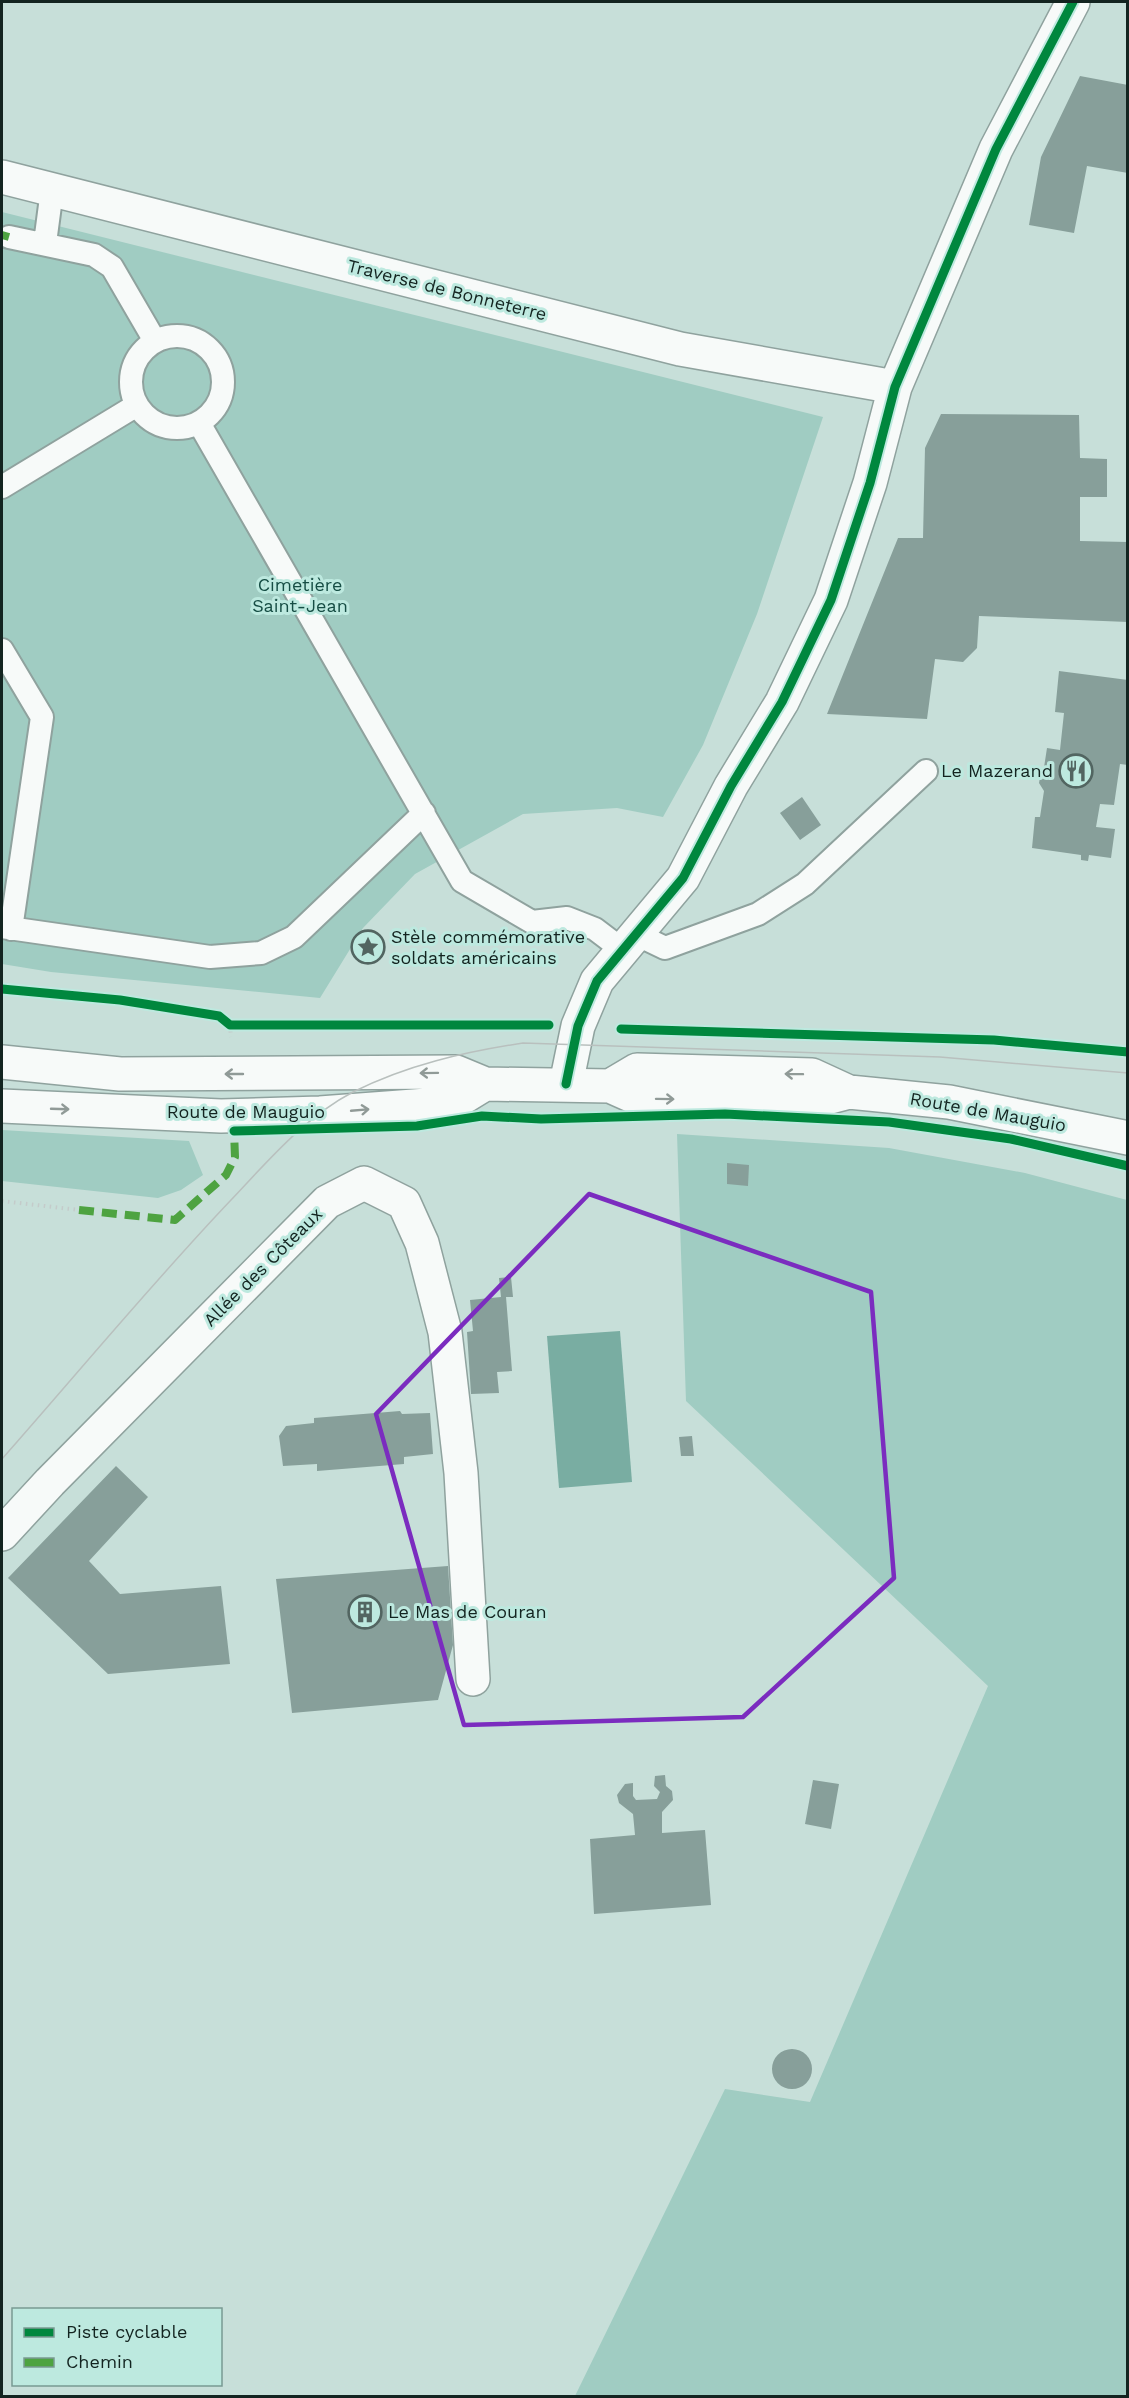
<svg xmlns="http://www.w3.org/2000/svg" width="1129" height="2398" font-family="'Work Sans',sans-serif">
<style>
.green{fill:#a0ccc2}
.water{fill:#79ada2}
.building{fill:#879f9a}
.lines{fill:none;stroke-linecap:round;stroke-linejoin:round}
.lane-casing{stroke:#8fa29e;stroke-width:26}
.street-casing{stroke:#8fa29e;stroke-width:36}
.secondary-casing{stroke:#8fa29e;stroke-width:36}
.path{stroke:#c4cbca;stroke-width:4;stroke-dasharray:1.5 4.5;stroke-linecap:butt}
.lane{stroke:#f7faf9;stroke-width:22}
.street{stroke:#f7faf9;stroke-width:33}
.secondary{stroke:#f7faf9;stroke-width:33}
.tram{stroke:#b9c0be;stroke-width:1.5}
.quiet{stroke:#4ea341;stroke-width:8;stroke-dasharray:15 8;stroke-linecap:butt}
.cycleway-casing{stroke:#bde9df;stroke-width:13}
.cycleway{stroke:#00873e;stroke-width:9}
.oneway{stroke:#909a97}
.marked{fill:none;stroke:#7b2cbf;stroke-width:4.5;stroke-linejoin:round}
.labels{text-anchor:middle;stroke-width:6;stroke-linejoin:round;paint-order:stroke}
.street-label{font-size:18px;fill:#132420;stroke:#bde9df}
.park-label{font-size:18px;fill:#164d44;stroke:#bde9df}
.poi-label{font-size:18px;fill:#132420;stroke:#bde9df;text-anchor:start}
</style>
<rect width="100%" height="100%" fill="#c7dfd9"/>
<path class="green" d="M2,212l821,205 -66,197 -54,131 -40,72 -46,-9 -94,6 -108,60 -52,54 -43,70 -269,-26 -49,-8z
M2,1130l187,11 14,34 -22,15 -23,8 -156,-17z
M677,1134l212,14 136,25 102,27v1196h-552l150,-307 85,13 178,-416 -302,-285z"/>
<path class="water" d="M620,1331l12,151 -73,6 -12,-152z"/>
<path class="building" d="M1080,76l48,9v88l-41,-7 -13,67 -45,-8 12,-68z
M941,414l138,1 1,43 27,1v38h-27v44l48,1v80l-149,-6 -2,32 -14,14 -28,-3 -8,60 -100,-5 71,-176h25l2,-90z
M1059,671l69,9v85l-8,-1 -6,41 -14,-1 -4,23 19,2 -4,29 -22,-3 -1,6 -7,-1v-5l-49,-7 3,-31h5l4,-26 -5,-8 2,-11 2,2 4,-26 13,2 4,-37 -9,-1z
M802,797l19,28 -21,15 -20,-27z
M727,1163l22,2 -1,21 -21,-2z
M511,1277l2,20h-7l6,74 -15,1 2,21 -28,1 -4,-62 6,-1 -3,-31 31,-3 -2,-19z
M400,1411l2,3 28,-1 3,41 -29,3v7l-87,7v-7l-34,2 -4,-30 7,-10 28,-3v-5z
M692,1436l2,20h-13l-2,-19z
M116,1466l32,31 -59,64 31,33 101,-8 9,78 -122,10 -100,-96z
M448,1566l5,79 -15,55 -146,13 -16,-134z
M665,1775l1,11 6,5 1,9 -11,12v21l43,-3 6,75 -117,9 -4,-75 45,-4 -2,-21 -14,-11 -2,-8 8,-11 8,-1v13l3,4 21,-1 3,-7 -6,-6 1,-10z
M813,1780l26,4 -8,45 -26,-5z
M772 2069a20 20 0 1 1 40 0a20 20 0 1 1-40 0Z"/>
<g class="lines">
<g class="lane-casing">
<path id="lane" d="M9,237l85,18 18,12 43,74
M45,243l7,-53
M131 382a46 46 0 1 1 92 0a46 46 0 1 1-92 0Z
M199,423l263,458 70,41 35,-4 28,11 29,22
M2,487l135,-82
M2,650l40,67 -31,212
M2,927l208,30 51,-4 33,-16 130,-124
M638,935l27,13 93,-34 47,-30 121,-113"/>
</g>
<g class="street-casing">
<path id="street" d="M2,177l678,172 215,38
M566,1084l12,-58 19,-45 86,-103 48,-92 51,-84 49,-102 39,-117 25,-96 101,-238 77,-147
M2,1534l48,-52 277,-280 37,-19 40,20 18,40 23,89 16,141 12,206"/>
</g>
<g class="secondary-casing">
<path id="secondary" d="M2,1062l118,12 336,-2 29,12 125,2 27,12 174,4 38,-10
M610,1086l27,-16 175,5 37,17 100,10 179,36
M2,1106l219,10 99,-3 134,-10 31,-19"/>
</g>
<path class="path" d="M230,1025l1,12
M2,1201l77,9"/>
<use href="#lane" class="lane"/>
<use href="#street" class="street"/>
<use href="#secondary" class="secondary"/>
<path class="tram" d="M2,1459c76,-86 150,-176 229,-259 37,-39 74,-83 122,-108 54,-27 111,-40 170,-49l417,14 188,16"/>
<path class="quiet" d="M2,235l7,2
M79,1210l96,10 51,-45 9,-18 -1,-26"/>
<g class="cycleway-casing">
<path id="cycleway" d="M2,989l118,11 99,16 11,9h319
M621,1029l373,11 134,12
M566,1084l12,-58 19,-45 86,-103 48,-92 51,-84 49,-102 39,-117 25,-96 101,-238 77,-147
M234,1131l183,-5 65,-10 59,3 184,-5 164,8 122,17 117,27"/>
</g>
<use href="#cycleway" class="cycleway"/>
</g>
<defs><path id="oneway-shaft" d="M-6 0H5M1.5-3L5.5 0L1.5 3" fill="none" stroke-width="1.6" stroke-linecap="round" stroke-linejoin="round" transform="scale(1.5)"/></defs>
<g class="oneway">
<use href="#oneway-shaft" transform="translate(429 1073) rotate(179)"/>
<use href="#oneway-shaft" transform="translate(234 1074) rotate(-180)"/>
<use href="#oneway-shaft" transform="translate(794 1074) rotate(-179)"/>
<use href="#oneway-shaft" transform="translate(665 1099) rotate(1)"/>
<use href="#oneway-shaft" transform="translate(60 1109) rotate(2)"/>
<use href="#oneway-shaft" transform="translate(360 1110) rotate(-5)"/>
</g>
<path class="marked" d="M589,1194l282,98 23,286 -151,139 -279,8 -88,-311z"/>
<defs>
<g id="restaurant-ring" transform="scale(1.725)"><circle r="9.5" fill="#bde9df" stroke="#526561" stroke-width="1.5"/><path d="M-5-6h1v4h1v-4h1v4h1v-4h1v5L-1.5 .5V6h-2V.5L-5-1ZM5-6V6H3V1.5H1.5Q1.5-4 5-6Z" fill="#526561"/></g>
<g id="sight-ring" transform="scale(1.725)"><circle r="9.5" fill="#bde9df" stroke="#526561" stroke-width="1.5"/><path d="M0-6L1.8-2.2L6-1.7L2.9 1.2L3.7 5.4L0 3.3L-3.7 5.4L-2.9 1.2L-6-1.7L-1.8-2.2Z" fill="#526561"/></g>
<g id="building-ring" transform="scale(1.725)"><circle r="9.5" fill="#bde9df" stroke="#526561" stroke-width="1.5"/><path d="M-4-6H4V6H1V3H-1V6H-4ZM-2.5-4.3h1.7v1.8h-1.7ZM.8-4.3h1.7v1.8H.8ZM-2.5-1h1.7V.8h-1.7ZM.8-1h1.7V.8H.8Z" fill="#526561"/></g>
</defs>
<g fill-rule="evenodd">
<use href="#restaurant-ring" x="1076" y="771"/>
<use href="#sight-ring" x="368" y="947"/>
<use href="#building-ring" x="365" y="1612"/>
</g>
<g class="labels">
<g class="street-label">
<text transform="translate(447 290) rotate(14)" y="6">Traverse de Bonneterre</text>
<text x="246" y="1118">Route de Mauguio</text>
<text transform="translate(988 1112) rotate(10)" y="6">Route de Mauguio</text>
<text transform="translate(263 1267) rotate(-45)" y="6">Allée des Côteaux</text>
</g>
<g class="park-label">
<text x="300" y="591">Cimetière<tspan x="300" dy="21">Saint-Jean</tspan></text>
</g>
<g class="poi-label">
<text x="1053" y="777" text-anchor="end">Le Mazerand</text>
<text x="391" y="943">Stèle commémorative<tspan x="391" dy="21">soldats américains</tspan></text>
<text x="388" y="1618">Le Mas de Couran</text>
</g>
</g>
<rect width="1129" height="2398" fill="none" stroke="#132420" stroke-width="6"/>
<rect x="12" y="2308" width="210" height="78" fill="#bde9df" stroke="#799a93" stroke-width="1.5"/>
<rect x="24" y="2328" width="30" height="9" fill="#00873e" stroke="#799a93" stroke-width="1.5"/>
<text x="66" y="2338" font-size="18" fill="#132420">Piste cyclable</text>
<rect x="24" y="2358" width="30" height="9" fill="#4ea341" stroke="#799a93" stroke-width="1.5"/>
<text x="66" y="2368" font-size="18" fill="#132420">Chemin</text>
</svg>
